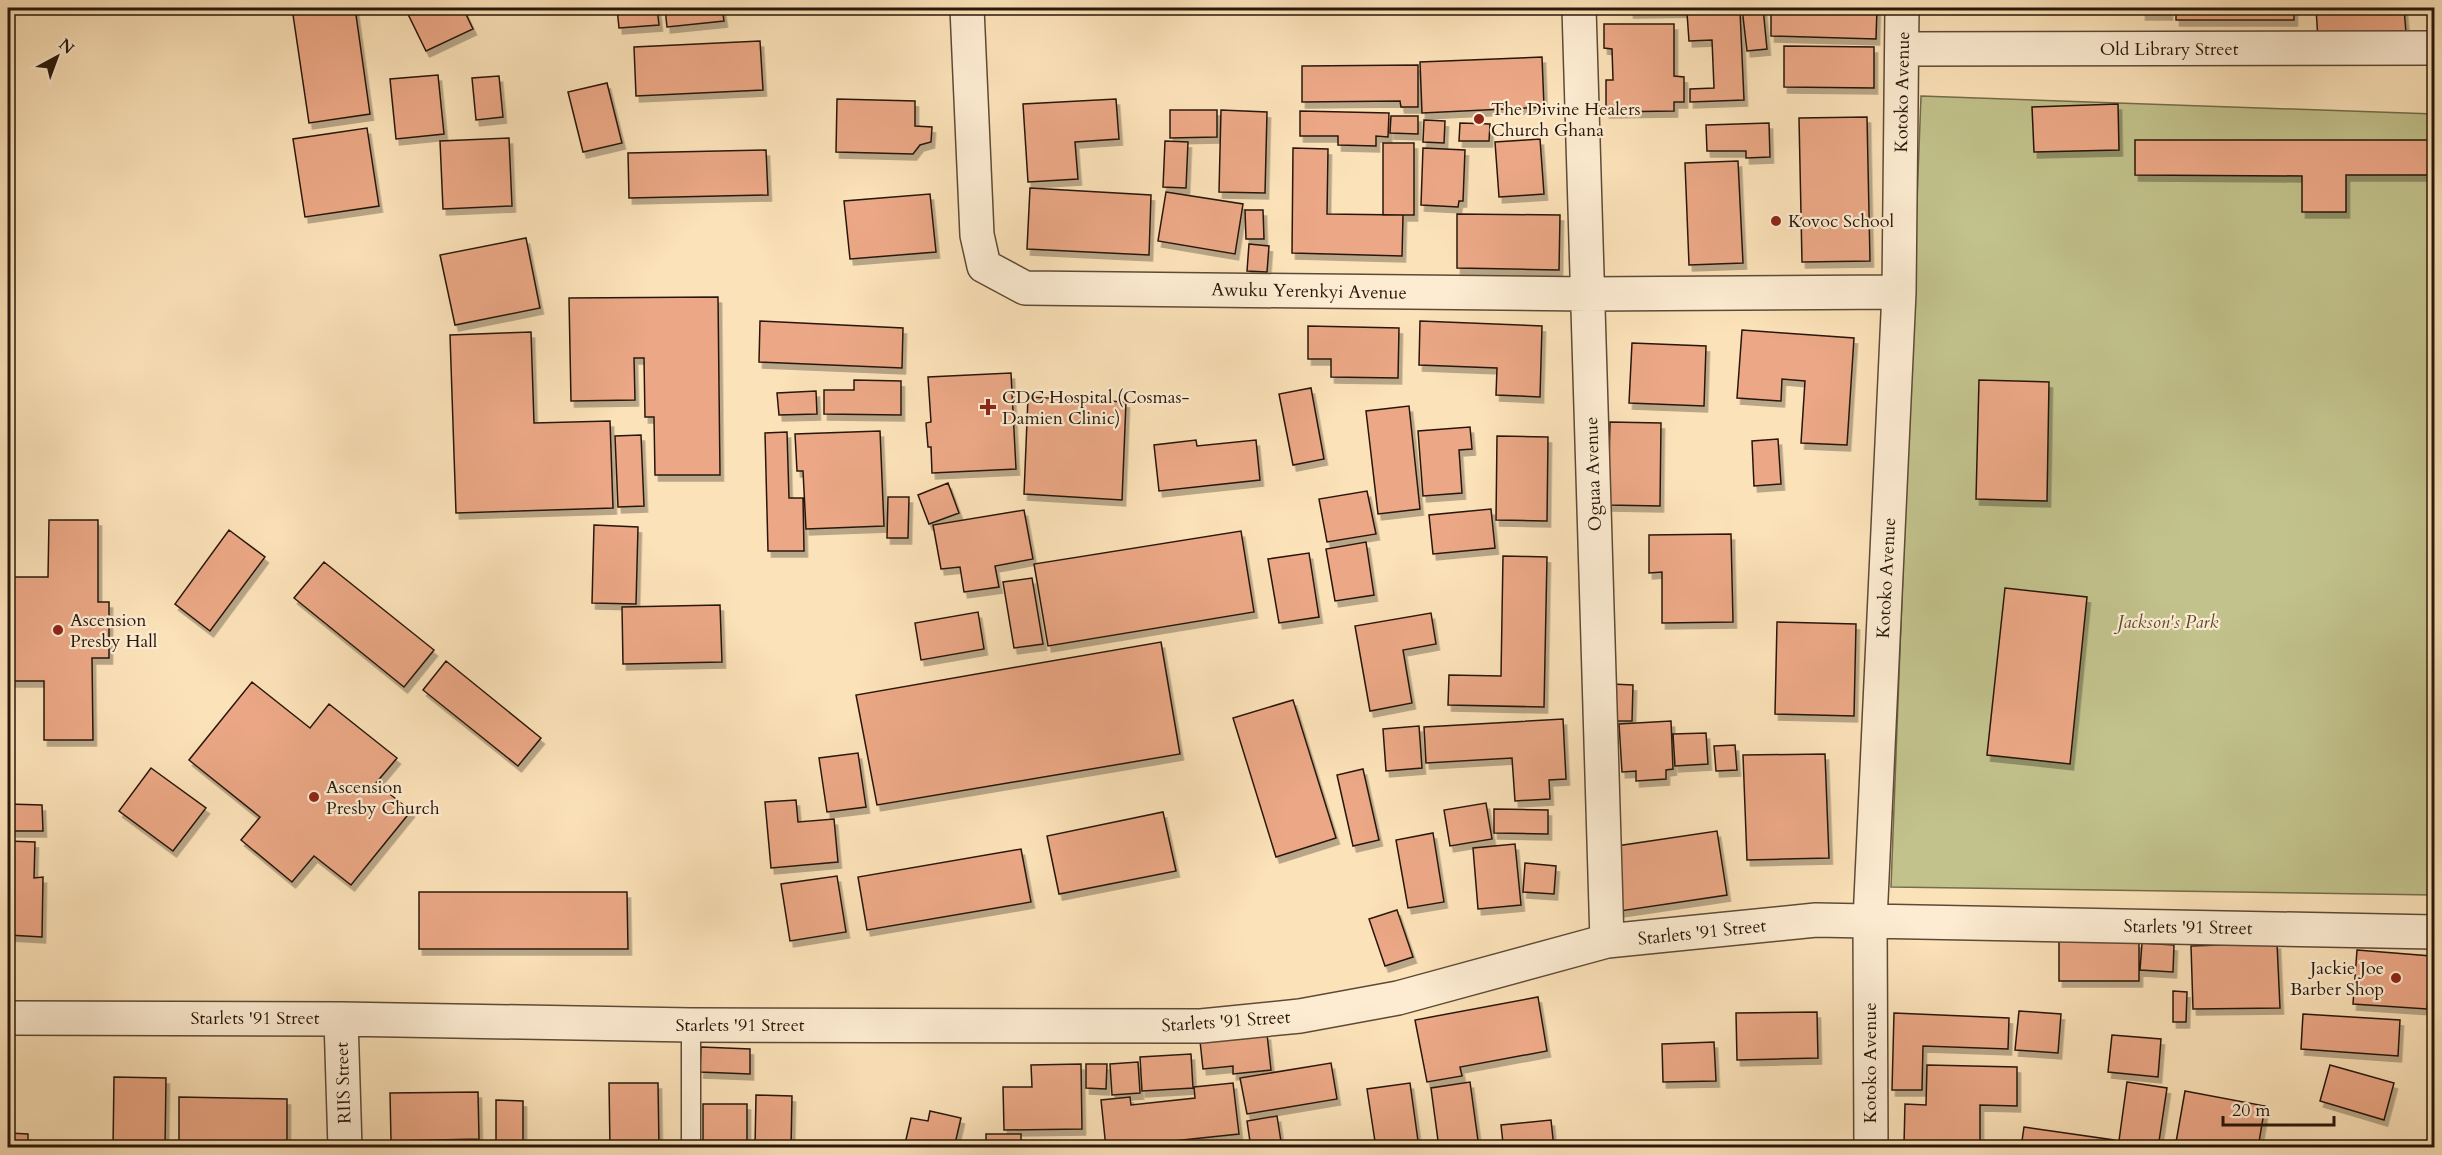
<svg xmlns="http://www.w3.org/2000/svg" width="2442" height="1155" font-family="Cardo,serif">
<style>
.green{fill:#c2c28c;stroke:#756d4b;stroke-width:1.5}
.building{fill:#eca886;stroke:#28180a;stroke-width:1.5;filter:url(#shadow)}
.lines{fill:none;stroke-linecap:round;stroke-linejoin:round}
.service-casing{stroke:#5d4a36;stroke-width:21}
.minor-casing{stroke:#5d4a36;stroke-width:36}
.service{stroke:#fdecd2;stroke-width:18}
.minor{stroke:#fdecd2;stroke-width:33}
.poi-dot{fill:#8f2418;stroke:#fdecd2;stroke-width:2}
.labels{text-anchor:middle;stroke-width:4.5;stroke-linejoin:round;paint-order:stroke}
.street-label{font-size:18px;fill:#28180a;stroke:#fdecd2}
.poi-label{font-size:18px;fill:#28180a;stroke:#fdecd2;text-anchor:start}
.park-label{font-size:18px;font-style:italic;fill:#564b31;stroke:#fdecd2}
</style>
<defs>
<filter id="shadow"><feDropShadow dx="3.5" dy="6" stdDeviation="0" flood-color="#0004"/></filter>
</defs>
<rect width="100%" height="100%" fill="#fce2b9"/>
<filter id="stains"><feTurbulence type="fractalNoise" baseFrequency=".00333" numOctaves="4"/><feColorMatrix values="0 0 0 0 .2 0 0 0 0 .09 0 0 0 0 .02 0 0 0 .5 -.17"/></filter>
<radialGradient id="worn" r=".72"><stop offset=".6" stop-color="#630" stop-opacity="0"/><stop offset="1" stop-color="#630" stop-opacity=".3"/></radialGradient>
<path class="green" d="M1921,96l513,18v781l-543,-8z"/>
<path class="building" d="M292,8h63l15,106 -61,9z
M405,8h58l10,21 -47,22z
M617,8h40l2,17 -40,3z
M665,8h57l2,13 -57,6z
M1630,8h79v3l-79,1z
M1742,8h21l4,41 -20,2z
M1771,8h106l-1,31 -105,-3z
M2142,8h27v6h-27z
M2176,8h118v12h-118z
M2316,8h88l2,25 -88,7z
M1740,11l4,89 -54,2v-13l24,-1 -2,-48 -23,1 -2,-28z
M1604,24h70v52l10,1v25h-10v9l-68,1v-32h7l-1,-31 -8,-1z
M760,41l3,49 -127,6 -2,-49z
M1784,46l90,1v41l-90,-1z
M1542,57l2,50 -122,6 -2,-51z
M1418,65v42h-17l-1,-6 -98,1v-36z
M438,75l6,59 -48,5 -6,-60z
M499,76l4,41 -27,3 -4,-42z
M607,83l15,60 -39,9 -15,-60z
M837,99l78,2v25l17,1 -1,15 -11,3 -7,9 -77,-2z
M1116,99l3,40 -44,3 3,37 -50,3 -5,-78z
M2118,104l1,46 -85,2 -2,-45z
M1170,110h47v27l-47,1z
M1221,110l46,2 -2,81 -46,-1z
M1300,111l89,2 -1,24 -12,-1v10l-38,-1v-9h-38z
M1391,116h27v18l-28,-1z
M1867,117l3,144 -68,1 -3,-144z
M1424,120l21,1 -1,22 -21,-1z
M1460,123l30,1 -1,17h-30z
M1769,123l1,34 -24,1v-7h-39l-1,-26z
M367,128l12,78 -74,11 -12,-78z
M509,138l3,68 -69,3 -3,-68z
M1540,139l4,55 -45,3 -4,-55z
M2135,140h299v35h-88v37h-44v-36l-167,-1z
M1165,141l23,1 -2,46 -23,-1z
M1383,143h31v72h-31z
M1293,148l35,1 -1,65 76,1 -1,41 -110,-3z
M1423,148l42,2 -2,51h-4l-1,6 -37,-2z
M766,150l2,45 -139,3 -1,-45z
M1738,161l5,102 -54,2 -4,-102z
M1030,188l121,7 -2,60 -122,-6z
M1166,192l77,12 -8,50 -77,-13z
M930,194l6,58 -86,7 -6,-58z
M1245,210h18l1,29h-18z
M1457,214l103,1 -1,55 -102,-2z
M526,238l14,70 -85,17 -15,-70z
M1249,244l20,2 -2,26 -20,-1z
M718,297l2,178h-65l-1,-58h-9l-1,-59h-10l1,42 -64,1 -2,-103z
M760,321l143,7 -1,40 -143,-6z
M1420,321l122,5 -2,71 -44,-2 1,-27 -78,-3z
M1308,326l91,2 -1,50 -67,-1v-18h-23z
M1742,330l112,8 -7,107 -46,-2 4,-62 -23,-2 -1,22 -44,-3z
M531,332l3,91 76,-2 3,87 -157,5 -6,-178z
M1632,343l74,3 -2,60 -75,-3z
M1011,373l5,96 -84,4 -1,-26h-3l-2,-24 5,-1 -3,-45z
M854,380l47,1v34l-77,-1v-24h30z
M1979,380l70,2 -2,119 -71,-2z
M1311,388l13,71 -31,6 -14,-71z
M816,391l1,23 -38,1 -2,-22z
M1028,397l98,5 -4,98 -98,-6z
M1409,406l11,103 -42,5 -12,-103z
M1610,422l51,1 -1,83 -52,-1z
M1470,427l2,22 -13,1 3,43 -39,3 -5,-65z
M880,431l4,95 -78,3 -3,-58h-6l-2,-37z
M787,432l2,66h14l1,53h-36l-3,-118z
M641,435l3,71 -26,1 -3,-71z
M1497,436l51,1 -1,84 -51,-1z
M1778,439l3,45 -27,2 -2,-45z
M1196,440l1,6 59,-6 4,40 -101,11 -5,-46z
M948,483l11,30 -30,11 -11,-29z
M1367,491l9,43 -49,8 -8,-43z
M888,497h21l-1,41h-21z
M1491,509l4,39 -62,6 -4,-39z
M1024,510l9,49 -38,7 4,21 -35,5 -4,-25 -19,2 -8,-44z
M49,520h49v82h11v56h-17l1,82h-49v-59h-36v-104h40z
M594,525l44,2 -2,77 -44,-1z
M229,530l36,27 -55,74 -35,-27z
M1241,531l13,81 -206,34 -14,-82z
M1731,534l2,88 -71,1v-51l-13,1v-38z
M1366,542l8,53 -39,6 -9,-52z
M1309,553l10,64 -40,6 -11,-64z
M1503,556l44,1 -3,150 -96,-2 1,-30 52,1z
M324,562l110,88 -30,37 -110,-89z
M1032,578l11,66 -29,4 -11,-66z
M2005,588l82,9 -17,167 -83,-9z
M720,605l2,57 -99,2 -1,-57z
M978,612l6,37 -63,11 -6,-37z
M1431,613l5,31 -33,6 9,53 -42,8 -15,-85z
M1777,622l79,2 -2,92 -79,-2z
M1161,642l19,112 -303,51 -21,-110z
M446,661l95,77 -23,28 -95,-76z
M252,682l58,46 19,-24 68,54 -21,25 35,28 -60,74 -37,-29 -22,26 -51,-42 19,-23 -71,-57z
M1611,684l22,1 -1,36h-21z
M1293,700l43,138 -60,19 -43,-139z
M1563,719l3,60 -17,1 1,19 -35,2 -3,-43 -86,5 -2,-36z
M1671,721l2,48 -7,1v9l-30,2v-10l-14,1 -3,-48z
M1419,726l3,42 -36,3 -3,-42z
M1706,733l2,31 -33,2 -2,-32z
M1735,745l2,25 -21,1 -2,-25z
M858,753l8,54 -39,5 -8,-54z
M1825,754l4,104 -82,2 -4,-105z
M151,768l55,40 -33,43 -54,-40z
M1363,769l16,71 -26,6 -16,-71z
M796,800l2,22 36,-3 4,43 -67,6 -6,-66z
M1486,803l6,36 -42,7 -6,-36z
M8,804l34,1 1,26h-35z
M1494,809l54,1v24l-54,-1z
M1163,812l13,59 -117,23 -12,-58z
M1717,831l10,64 -107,16 -10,-64z
M1433,833l11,69 -36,6 -12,-68z
M8,841l27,1 -1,36 9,-1 -1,60 -34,-2z
M1515,844l6,61 -43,4 -5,-61z
M1021,849l10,53 -164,28 -9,-53z
M1525,863l31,3 -2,28 -31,-2z
M837,876l9,56 -56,9 -9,-57z
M419,892h208l1,57h-209z
M1397,910l16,47 -28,9 -16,-47z
M2059,941l80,1v39h-80z
M2142,943l32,2 -1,27 -33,-2z
M2277,943l3,65 -87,1 -2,-63z
M2357,950l74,6 -4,53 -74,-5z
M2173,991l14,1 -1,30h-13z
M1538,997l9,54 -87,16 2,9 -35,6 -12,-62z
M2019,1011l42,3 -3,39 -43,-3z
M1817,1012l1,46 -81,2 -1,-47z
M1894,1013l115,5 -1,31 -85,-3 -1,44h-30z
M2303,1014l97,6 -2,36 -97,-7z
M1267,1034l4,36 -38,4v-8l-30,3 -3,-28z
M2112,1035l49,4 -3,38 -50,-5z
M1714,1042l2,39 -53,1 -1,-38z
M701,1047l49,2v25l-50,-2z
M1191,1054l2,34 -51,3 -2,-34z
M1138,1062l2,31 -28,2 -2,-31z
M1331,1063l6,36 -90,15 -7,-36z
M1081,1064l1,65 -78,1 -1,-43h29l-1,-22z
M1086,1064h21l-1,25 -20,-1z
M1927,1065l90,2v39l-37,-1v42l-76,-2 1,-41 21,1z
M2330,1065l64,18 -10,37 -64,-19z
M114,1077l52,1 -1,70h-52z
M1470,1082l9,66h-40l-8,-60z
M2127,1082l40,6 -9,60h-40z
M609,1083h49l1,65h-49z
M1233,1083l6,51 -133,14 -5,-48 29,-3 1,8 64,-7 -1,-11z
M1410,1083l9,65h-43l-9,-59z
M2185,1091l80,15 -7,42h-83z
M478,1092l1,47 -88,2 -1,-48z
M756,1095l36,1 -1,52h-36z
M179,1097l108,2v49h-108z
M496,1100l27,1v47h-27z
M703,1104h44v44h-44z
M930,1111l31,7 -7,30h-50l7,-30 17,3z
M1277,1116l5,32h-31l-4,-27z
M1551,1120l3,28h-67v-4l16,-1 -2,-18z
M2024,1127l90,13 -1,8h-92z
M8,1133l20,1v14h-20z
M986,1134h35v14h-35z
M447,1145h36v3h-36z"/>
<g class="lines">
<g class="service-casing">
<path id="service" d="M691,1148v-123"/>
</g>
<g class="minor-casing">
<path id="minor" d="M967,8l10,227 7,31 41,22 562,6 312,-2
M1579,8l28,933
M1903,49l531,-1
M8,1018l333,1 350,6 510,1 99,-10 98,-18 209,-57 209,-21 618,12
M341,1019l4,129
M1871,1148l-1,-227 29,-629 3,-284"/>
</g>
<use href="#service" class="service"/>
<use href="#minor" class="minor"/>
</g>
<g class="poi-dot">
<circle cx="1479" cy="119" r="6"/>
<circle cx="1776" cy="221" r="6"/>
<path d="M985 398h6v6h6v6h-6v6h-6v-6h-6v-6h6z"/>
<circle cx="58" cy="630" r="6"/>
<circle cx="314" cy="797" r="6"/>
<circle cx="2396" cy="978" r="6"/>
</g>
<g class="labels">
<g class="street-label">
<text x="2169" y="55">Old Library Street</text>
<text transform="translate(1902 92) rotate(-89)" y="6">Kotoko Avenue</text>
<text transform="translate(1309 291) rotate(1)" y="6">Awuku Yerenkyi Avenue</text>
<text transform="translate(1593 474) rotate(-92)" y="6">Oguaa Avenue</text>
<text transform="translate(1886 578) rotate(-87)" y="6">Kotoko Avenue</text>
<text transform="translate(2188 927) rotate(1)" y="6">Starlets '91 Street</text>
<text transform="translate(1702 932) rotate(-6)" y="6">Starlets '91 Street</text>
<text x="255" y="1024">Starlets '91 Street</text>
<text transform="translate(1226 1021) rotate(-4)" y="6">Starlets '91 Street</text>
<text x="740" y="1031">Starlets '91 Street</text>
<text transform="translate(1870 1063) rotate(-90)" y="6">Kotoko Avenue</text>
<text transform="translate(343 1083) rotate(-92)" y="6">RIIS Street</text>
</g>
<g class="poi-label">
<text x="1491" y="115">The Divine Healers<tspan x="1491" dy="21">Church Ghana</tspan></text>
<text x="1788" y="227">Kovoc School</text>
<text x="1002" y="403">CDC Hospital (Cosmas-<tspan x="1002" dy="21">Damien Clinic)</tspan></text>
<text x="70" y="626">Ascension<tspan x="70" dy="21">Presby Hall</tspan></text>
<text x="326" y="793">Ascension<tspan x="326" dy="21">Presby Church</tspan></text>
<text x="2384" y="974" text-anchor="end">Jackie Joe<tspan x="2384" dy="21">Barber Shop</tspan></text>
</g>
<g class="park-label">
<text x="2168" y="628">Jackson's Park</text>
</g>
</g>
<rect width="2442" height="1155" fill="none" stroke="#fce2b9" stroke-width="30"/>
<rect x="9" y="9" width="2424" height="1137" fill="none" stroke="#28180a" stroke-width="3"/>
<rect x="15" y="15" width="2412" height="1125" fill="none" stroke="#28180a" stroke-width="1.5"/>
<g transform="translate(57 57) rotate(41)" stroke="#fdecd2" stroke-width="4.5" paint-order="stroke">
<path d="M0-4.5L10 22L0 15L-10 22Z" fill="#28180a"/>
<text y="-9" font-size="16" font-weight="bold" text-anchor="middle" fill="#28180a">N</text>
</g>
<path d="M2223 1116v9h111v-9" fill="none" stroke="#28180a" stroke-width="3"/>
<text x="2232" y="1116" font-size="18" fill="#28180a" stroke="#fdecd2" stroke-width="4.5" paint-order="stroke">20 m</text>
<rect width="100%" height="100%" filter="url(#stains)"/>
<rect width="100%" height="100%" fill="url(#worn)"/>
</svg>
